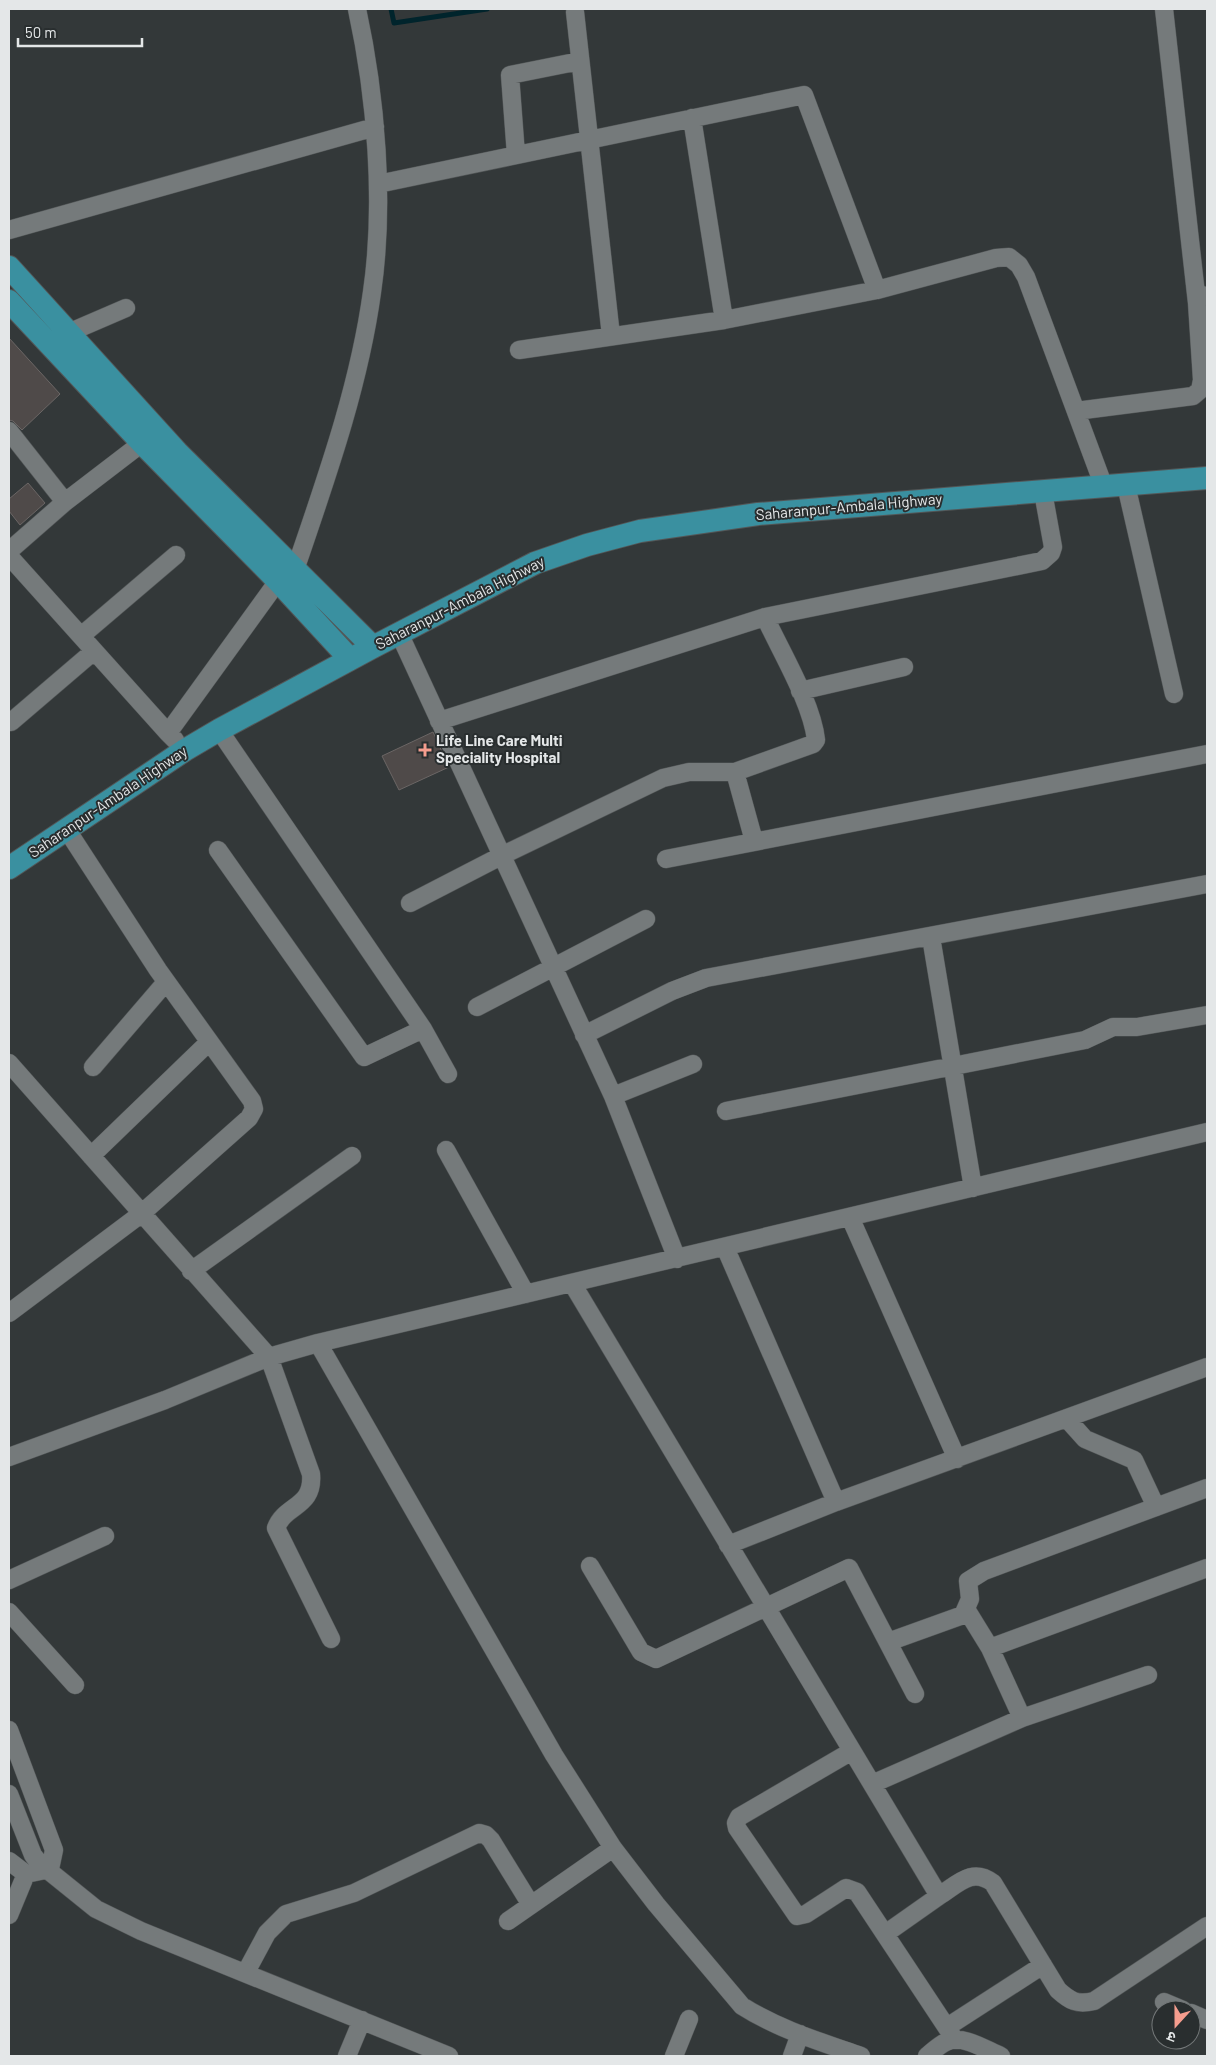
<svg xmlns="http://www.w3.org/2000/svg" width="1216" height="2065" font-family="Barlow,'Noto Sans Devanagari',sans-serif">
<style>
.lines{fill:none;stroke-linecap:round;stroke-linejoin:round}
.stream{stroke:#00242c;stroke-width:5}
.building{fill:#4f4a49;stroke:#6b6665}
.minor-casing{stroke:#535758;stroke-width:19}
.major-casing{stroke:#535758;stroke-width:24}
.minor{stroke:#757a7b;stroke-width:18}
.major{stroke:#3a90a0;stroke-width:22}
.poi-dot{fill:#f59d8e;stroke:#292e2f;stroke-width:2}
.labels{text-anchor:middle;stroke-width:4;stroke-linejoin:round;paint-order:stroke}
.street-label{font-size:15px;fill:#e4e7e8;stroke:#292e2f}
.poi-label{font-size:15px;font-weight:bold;fill:#e4e7e8;stroke:#292e2f;text-anchor:start}
</style>
<rect width="100%" height="100%" fill="#333839"/>
<g class="lines">
<path class="stream" d="M391,9l3,14 93,-14"/>
</g>
<path class="building" d="M9,338l51,56 -38,36 -9,-9 -4,-1z
M28,483l17,20 -25,22 -11,-14v-12z
M433,732l16,35 -50,23 -17,-34z"/>
<g class="lines">
<g class="minor-casing">
<path id="minor" d="M1164,9l33,294
M575,12l36,324
M692,118l32,202
M516,155l-6,-80 70,-14
M378,184l426,-89 73,195
M9,230l366,-103
M68,333l58,-25
M519,350l205,-30 153,-30 119,-32 13,-1 10,8 7,12 78,210
M1076,411l117,-15 7,-6 2,-10 -5,-77 5,-8
M9,431l56,71
M1126,485l48,209
M9,551l56,-49 77,-59
M9,556l159,177
M295,570c31,-91 64,-183 77,-278 13,-89 4,-196 -15,-283
M399,633l214,463 64,163
M81,636l95,-81
M800,691l104,-24
M439,721l326,-104 277,-56 9,-8 2,-6 -10,-55
M11,722l83,-71
M219,730l204,299 25,45
M175,740l-7,-7 110,-152
M735,772l19,69
M218,850l146,207 59,-28
M666,859l541,-105
M410,903l91,-47 162,-78 26,-6h46l78,-28 3,-4c-4,-37 -35,-88 -51,-123
M931,937l42,251
M477,1007l169,-88
M584,1035l88,-44 34,-13 501,-94
M9,1063l260,294 49,-14 889,-211
M93,1067l73,-85
M613,1096l80,-32
M726,1111l359,-71 28,-13h24l70,-12
M446,1150l80,144
M91,1156l118,-114
M850,1217l107,242
M725,1247l111,255
M191,1271l161,-115
M572,1283l367,613c19,-12 33,-29 54,-13l65,107c12,11 19,15 36,11l113,-75
M9,1313l132,-99 108,-96 5,-9 -2,-8 -94,-131 -91,-140
M318,1343l236,412 59,93 43,56 86,102c36,23 79,36 119,50
M1067,1419l18,20 49,21 22,47
M9,1457l156,-57 104,-43 42,117c3,34 -26,30 -35,54l55,111
M728,1545l108,-43 371,-135
M590,1566l51,86 15,7 193,-91 66,126
M9,1580l96,-44
M966,1609l24,39 32,70
M9,1612l66,73
M888,1642l75,-27 7,-16 -2,-18 16,-10 223,-83
M990,1648l217,-80
M9,1730l45,120 -4,19
M852,1751l-113,66 -3,6 1,5 60,88 9,-2 40,-26 11,4 98,148
M872,1784l150,-66 126,-43
M9,1794l24,61 6,8 57,46 45,22 308,125
M9,1861l17,13
M9,1915l17,-41 24,-5
M508,1921l105,-73
M885,1934l54,-38
M246,1972l21,-39 19,-19 68,-21 125,-60 7,2 5,5 40,65
M1164,2002l19,8
M1191,2013l16,7
M947,2027l96,-62
M347,2056l15,-36
M674,2056l15,-37
M792,2056l8,-22
M927,2056c5,-4 12,-11 19,-14 17,-8 40,8 55,14"/>
</g>
<g class="major-casing">
<path id="major" d="M9,267l168,185 196,195
M9,301l133,142 136,138 72,78
M9,868l176,-118 34,-20 154,-83 162,-84 52,-18 53,-14 118,-17 449,-36"/>
</g>
<use href="#minor" class="minor"/>
<use href="#major" class="major"/>
</g>
<path class="poi-dot" d="M422.5 742.5h5v5h5v5h-5v5h-5v-5h-5v-5h5z"/>
<g class="labels">
<g class="street-label">
<text transform="translate(849 507) rotate(-5)" y="5">Saharanpur-Ambala Highway</text>
<text transform="translate(460 603) rotate(-27)" y="5">Saharanpur-Ambala Highway</text>
<text transform="translate(108 802) rotate(-34)" y="5">Saharanpur-Ambala Highway</text>
</g>
<g class="poi-label">
<text x="436" y="746">Life Line Care Multi<tspan x="436" dy="17">Speciality Hospital</tspan></text>
</g>
</g>
<rect width="1216" height="2065" fill="none" stroke="#e4e7e8" stroke-width="20"/>
<g transform="translate(1176 2025) rotate(201)"><circle r="24" fill="#292e2f" stroke="#747879"/>
<path d="M0-4L9 19L0 12L-9 19Z" fill="#f59d8e"/>
<text y="-8" font-size="14" font-weight="bold" text-anchor="middle" fill="#e4e7e8">उ</text>
</g>
<path d="M18 38v8h124v-8" fill="none" stroke="#e4e7e8" stroke-width="2.5"/>
<text x="25" y="38" font-size="15" fill="#e4e7e8" stroke="#292e2f" stroke-width="4" paint-order="stroke">50 m</text>
</svg>
